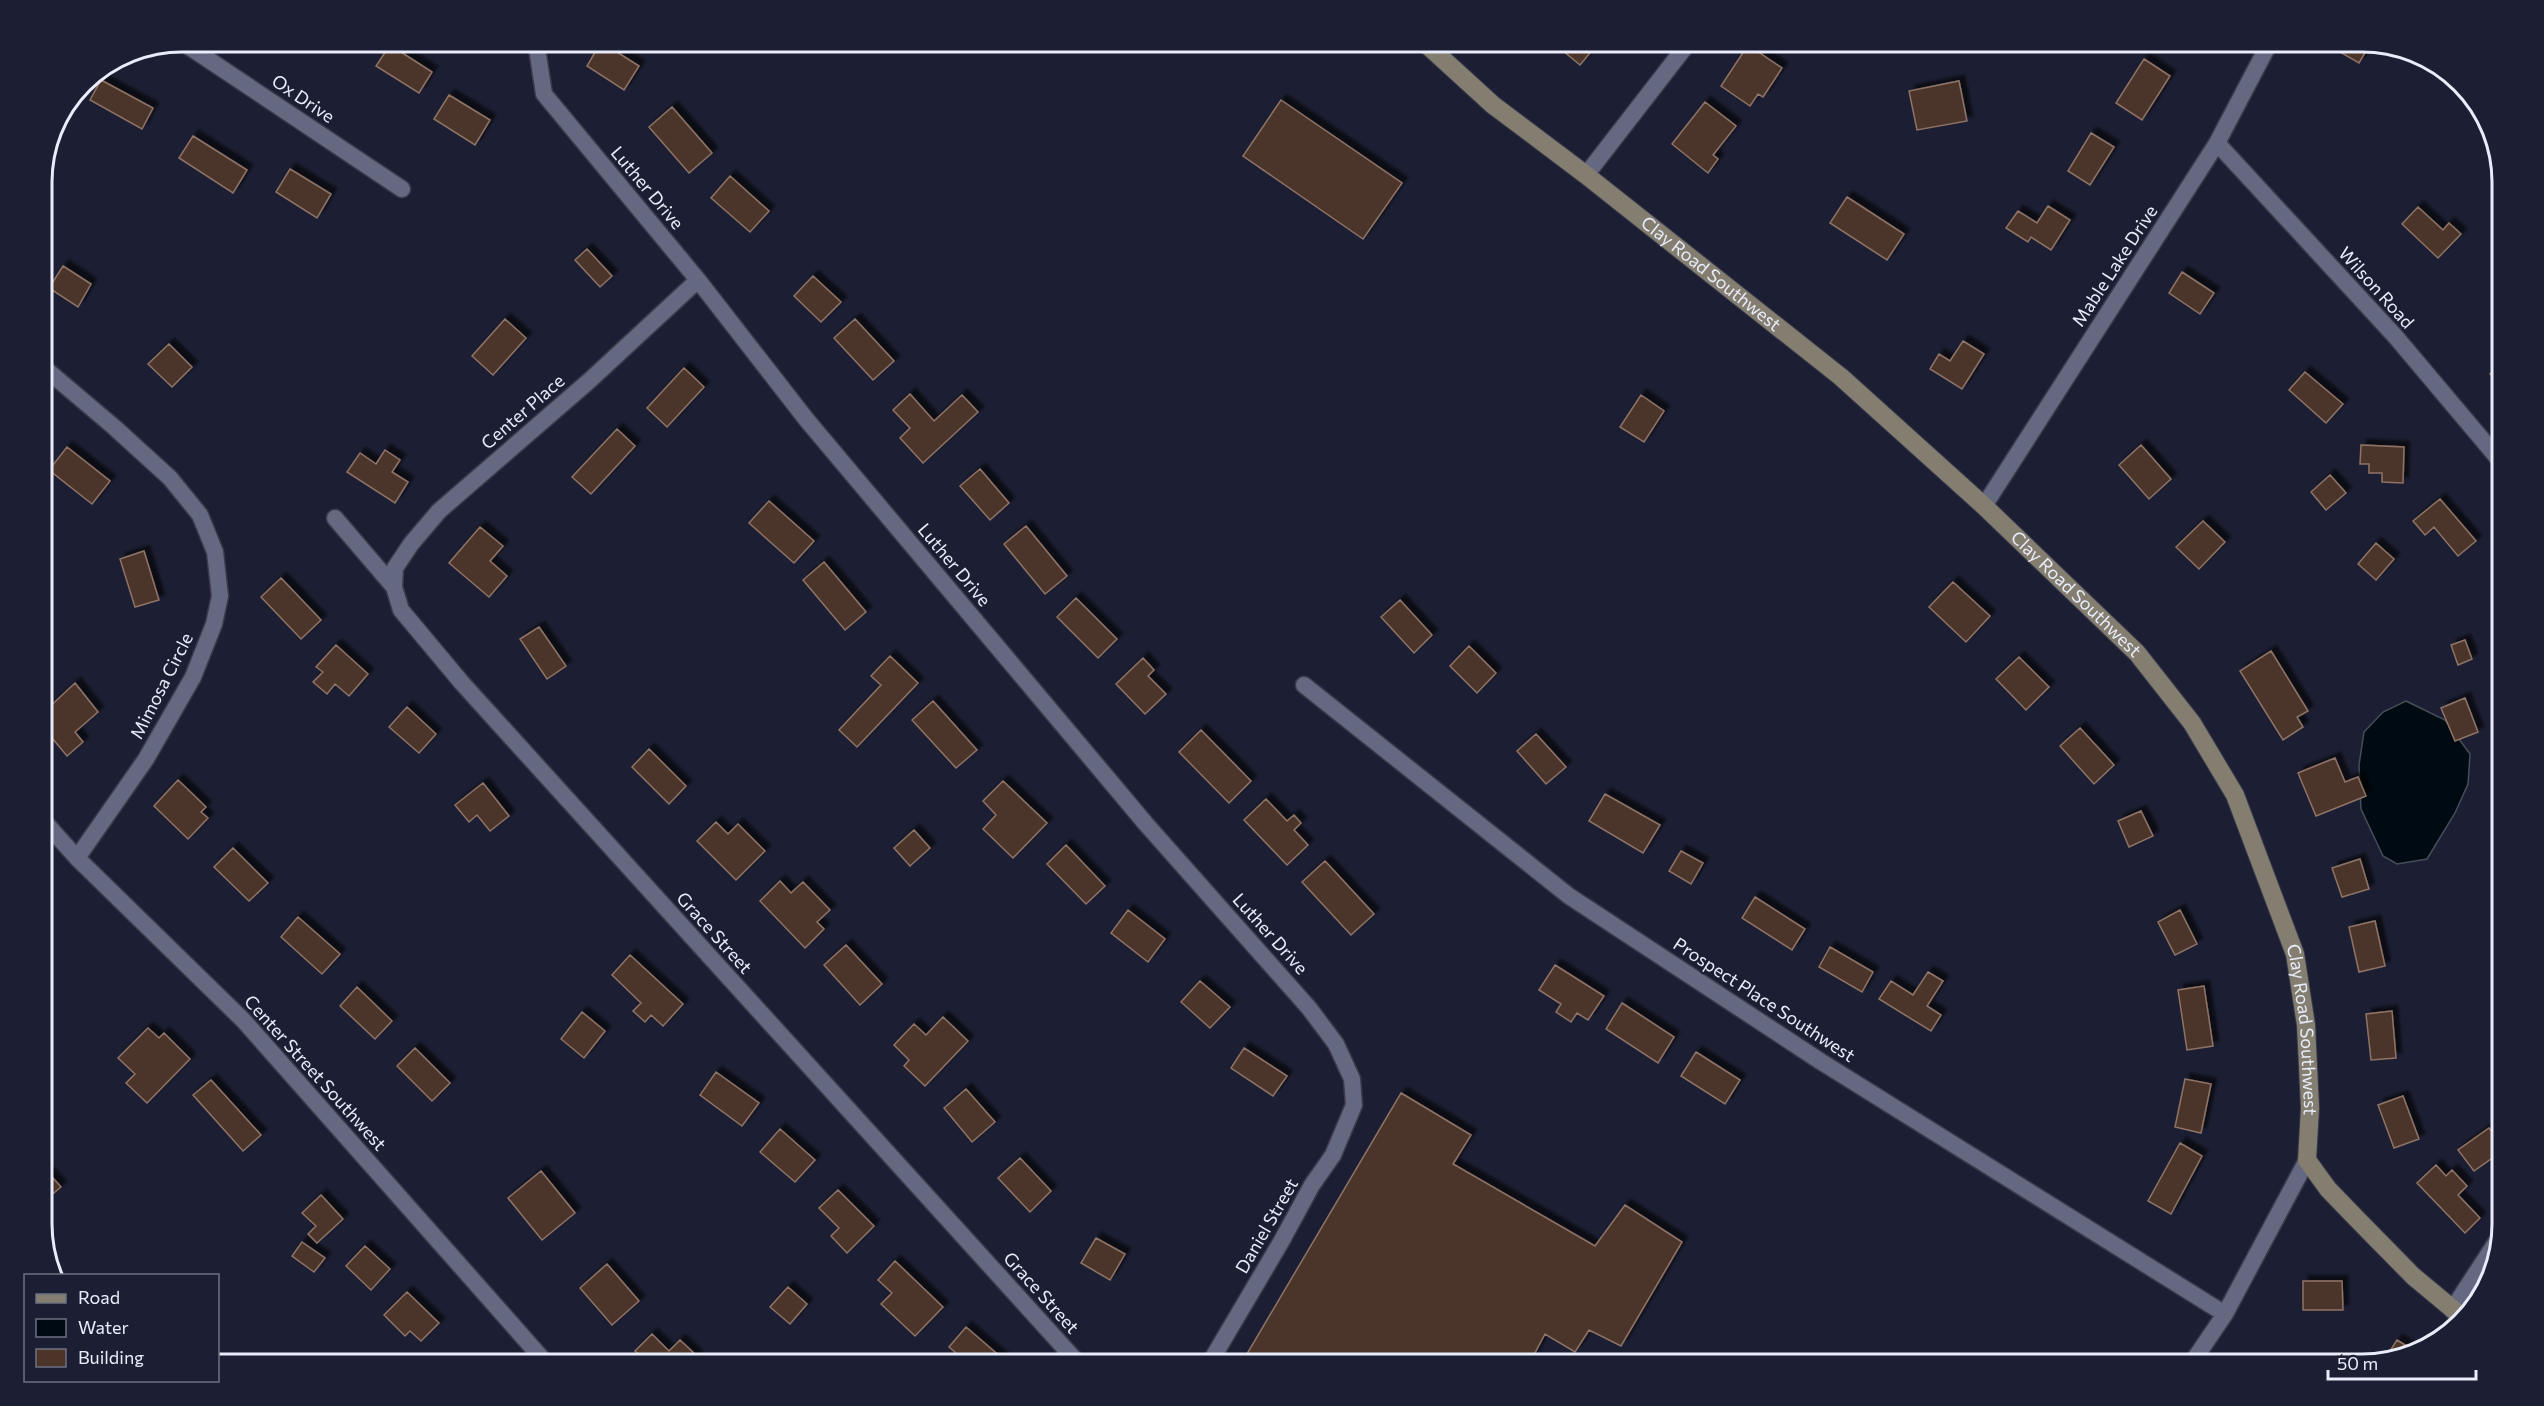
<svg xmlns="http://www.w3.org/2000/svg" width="2544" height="1406" font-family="Commissioner,sans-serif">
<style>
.water{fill:#000a12;stroke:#464e58;stroke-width:1.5}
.building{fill:#4c3429;stroke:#8e7366;stroke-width:1.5;filter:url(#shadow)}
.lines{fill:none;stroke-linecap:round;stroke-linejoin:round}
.street-casing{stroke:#393a4b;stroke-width:19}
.secondary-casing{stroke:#393a4b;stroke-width:20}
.street{stroke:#646881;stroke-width:16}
.secondary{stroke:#837e70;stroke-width:18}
.labels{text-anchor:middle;stroke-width:4.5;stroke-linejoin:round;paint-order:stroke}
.street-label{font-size:18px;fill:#e9ecfa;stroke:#1c1f33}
.rim{fill:none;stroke:#e9ecfa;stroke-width:3}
</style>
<defs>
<filter id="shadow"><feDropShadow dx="5.5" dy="-5.5" stdDeviation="1.5" flood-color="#0009"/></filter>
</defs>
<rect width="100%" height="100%" fill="#1c1f33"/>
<path class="water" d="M2406,701l39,19 25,34 -2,30 -13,29 -28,46 -30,5 -14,-8 -22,-47 -2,-44 5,-33 19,-20z"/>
<path class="building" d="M601,42l38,24 -15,24 -37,-24z
M1558,42h41l-19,23 -24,-20z
M2345,42l25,2 -11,19 -19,-11z
M390,45l42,27 -13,21 -43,-27z
M1748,45l34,23 -19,29 -5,-3 -8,12 -29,-20z
M2144,59l26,17 -28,44 -26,-17z
M101,80l52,28 -11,21 -52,-29z
M1959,81l8,40 -50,9 -8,-39z
M449,95l41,25 -15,25 -41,-26z
M1281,100l121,83 -39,56 -120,-83z
M1705,102l31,24 -23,29 5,4 -10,14 -36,-29z
M672,107l40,46 -23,20 -40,-46z
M2091,133l23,14 -24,38 -22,-14z
M193,136l54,34 -14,23 -54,-35z
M290,169l41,25 -14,24 -41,-26z
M730,176l39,35 -19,21 -39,-34z
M1847,197l57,37 -17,26 -57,-37z
M2048,206l22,14 -19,30 -20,-13 -3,5 -22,-14 12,-17 19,12z
M2418,207l25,23 6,-7 12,11 -23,24 -36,-34z
M587,249l25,27 -12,11 -25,-27z
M63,266l28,18 -13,23 -29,-19z
M2182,272l32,21 -14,21 -31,-21z
M813,276l28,26 -20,20 -27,-26z
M505,319l21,19 -33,37 -21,-19z
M855,319l39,42 -21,19 -39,-42z
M1963,341l21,13 -22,35 -32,-20 9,-15 11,7z
M169,344l23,23 -20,20 -24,-23z
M2502,361v23l-12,-10z
M684,368l20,19 -37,40 -20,-19z
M2305,372l38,32 -17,19 -37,-33z
M910,394l24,27 28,-26 16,17 -55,51 -23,-25 10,-10 -17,-18z
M1641,395l23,16 -20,31 -24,-15z
M617,429l18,17 -44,48 -19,-17z
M2141,445l30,34 -22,20 -30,-34z
M2361,445l43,2 -1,36 -21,-1v-9h-13v-9h-9z
M67,447l43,34 -18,23 -43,-34z
M385,450l15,10 -8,12 16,10 -13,21 -48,-31 13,-19 16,11z
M980,469l29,34 -19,17 -30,-34z
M2330,475l16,18 -20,17 -15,-18z
M2440,499l36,42 -18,15 -24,-29 -9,8 -12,-14z
M769,501l45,40 -20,22 -45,-40z
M2203,521l22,21 -26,27 -23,-22z
M1026,526l41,50 -22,18 -41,-50z
M480,527l23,19 -13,15 17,15 -18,21 -40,-34z
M2376,543l18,16 -18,21 -18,-16z
M144,551l15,49 -24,7 -15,-48z
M824,562l42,50 -21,18 -42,-50z
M281,578l40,42 -20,19 -40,-42z
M1953,582l37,34 -24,26 -37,-35z
M2502,589v16l-7,-12z
M1076,598l41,41 -19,19 -41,-41z
M1400,600l32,35 -18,18 -33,-36z
M539,627l27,39 -19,13 -27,-40z
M2465,640l7,19 -14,6 -7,-20z
M336,645l32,29 -19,22 -14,-12 -8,10 -14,-12 10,-10 -7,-5z
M1469,646l27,27 -19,20 -27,-27z
M2271,651l37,60 -11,6 6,10 -20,13 -43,-69z
M890,656l28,27 -61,64 -18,-17 42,-45 -10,-9z
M2019,657l30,30 -23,23 -30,-31z
M1143,658l11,12 -6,6 18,18 -21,20 -29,-30z
M75,683l23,29 -23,20 8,10 -16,14 -25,-30v-12z
M2465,698l13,34 -23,9 -14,-33z
M933,701l44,49 -21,18 -44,-48z
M407,707l29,27 -17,19 -30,-26z
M2080,728l34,37 -20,19 -34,-38z
M1201,730l50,51 -22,22 -50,-51z
M1536,734l30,33 -20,17 -29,-33z
M649,749l37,37 -17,18 -37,-37z
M2335,758l10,24 13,-5 8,19 -50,20 -18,-43z
M178,780l28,27 -5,5 7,6 -20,21 -34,-33z
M1003,781l44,42 -34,35 -30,-29 13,-14 -13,-14z
M483,783l26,33 -19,15 -13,-16 -8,7 -14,-17z
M1605,794l55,31 -17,28 -54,-32z
M1266,799l21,22 7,-6 7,8 -7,7 14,15 -21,20 -43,-45z
M2141,811l12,25 -24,11 -11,-26z
M716,822l12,12 10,-10 27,27 -29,29 -39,-39z
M914,830l16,18 -20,18 -16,-18z
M1066,845l39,41 -19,18 -39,-40z
M233,848l35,35 -19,18 -35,-34z
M1681,851l22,12 -12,21 -22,-13z
M2360,859l9,30 -27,8 -10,-29z
M1325,861l49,53 -23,21 -49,-53z
M780,881l11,12 12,-11 27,28 -13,12 7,7 -19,19 -45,-47z
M1755,897l50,32 -13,21 -50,-32z
M1128,910l37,29 -17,23 -37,-29z
M2180,910l17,34 -22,11 -17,-33z
M298,917l42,37 -18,20 -41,-37z
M2375,921l10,45 -26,6 -10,-45z
M846,945l36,39 -22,21 -36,-40z
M1830,947l43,25 -11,20 -43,-25z
M630,955l53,49 -20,22 -12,-11 -6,7 -12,-11 8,-8 -29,-28z
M1555,965l49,31 -16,24 -11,-7 -6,9 -15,-10 5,-8 -22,-14z
M1928,972l15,9 -16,25 14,9 -10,16 -52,-32 12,-18 22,14z
M1200,981l30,26 -20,21 -29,-26z
M2204,986l9,60 -26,4 -9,-60z
M357,987l35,34 -17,18 -35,-33z
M1622,1003l52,34 -16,26 -52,-34z
M2392,1011l4,47 -25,2 -5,-46z
M582,1012l23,19 -21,27 -23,-19z
M943,1017l25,24 -43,45 -21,-20 5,-6 -15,-15 20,-21 12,11z
M148,1028l11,10 5,-5 26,26 -43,44 -21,-20 9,-9 -17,-16z
M415,1048l35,35 -18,18 -35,-35z
M1244,1048l43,28 -14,20 -42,-28z
M1696,1052l44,28 -15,24 -44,-28z
M2502,1063v18l-8,-4z
M716,1072l43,31 -17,23 -42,-31z
M2185,1079l26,5 -10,49 -26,-6z
M211,1080l50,55 -18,16 -50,-56z
M966,1089l29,33 -23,20 -28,-34z
M1401,1093l70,42 -18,29 142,82 30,-41 57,37 -61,104 -32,-16 -14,22 -30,-18 -16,30h-288z
M2403,1096l16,43 -25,9 -16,-43z
M2489,1128l13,18v5l-28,20 -16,-21z
M780,1129l35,31 -20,22 -35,-30z
M2180,1143l22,13 -31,58 -23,-13z
M1020,1158l31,33 -21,21 -32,-34z
M2436,1165l10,11 6,-6 15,16 -9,9 22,23 -15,15 -48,-50z
M42,1166l19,21 -19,16z
M541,1171l34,42 -33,27 -34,-42z
M838,1190l36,36 -27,27 -16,-17 8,-8 -20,-20z
M321,1195l22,24 -26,24 -9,-9 8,-8 -14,-13z
M1096,1238l29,16 -15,26 -29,-17z
M302,1242l23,16 -11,14 -22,-16z
M365,1246l25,23 -19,21 -25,-24z
M895,1261l48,46 -28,29 -34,-32 11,-11 -14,-13z
M607,1264l32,37 -27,24 -32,-37z
M2303,1281h39l1,29h-40z
M788,1287l19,17 -17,20 -20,-17z
M407,1292l32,31 -18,18 -11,-10 -5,5 -21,-21z
M966,1327l43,37h-40l-20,-17z
M652,1334l17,17 11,-11 17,16 -8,8h-40l-14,-13z
M2397,1340l16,10 -27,7z"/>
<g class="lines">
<g class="street-casing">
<path id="street" d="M182,42l220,147
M536,42l8,52 154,186 108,139 340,405 163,184 27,36 16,35 2,26 -21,50 -21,30 -31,57 -72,122
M2217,143l178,193 107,127
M1586,175l103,-133
M42,366l72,61 56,51 30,37 15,37 5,44 -6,28 -21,53 -47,82 -69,99
M1984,506l233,-363 53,-101
M335,518l59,69 7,23 61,73 617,681
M394,587l1,-19 16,-24 28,-33 150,-130 109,-101
M1304,685l265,211 251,165 405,253
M42,819l35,39 167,163 303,343
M2452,1310l45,-69
M2191,1364l34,-50 82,-154"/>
</g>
<g class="secondary-casing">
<g id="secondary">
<path id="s1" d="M1424,42l69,63 93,70 255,202 143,129 153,147 55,70 43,72 60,159 11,71 4,83 -3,52 21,29 28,29 57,58 48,40"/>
</g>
</g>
<use href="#street" class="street"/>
<use href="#secondary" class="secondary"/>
</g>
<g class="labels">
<g class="street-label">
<text transform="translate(303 99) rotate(34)" y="6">Ox Drive</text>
<text transform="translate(647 188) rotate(50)" y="6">Luther Drive</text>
<text transform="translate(2115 266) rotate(-57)" y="6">Mable Lake Drive</text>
<text dy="6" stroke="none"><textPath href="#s1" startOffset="369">Clay Road Southwest</textPath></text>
<text transform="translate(2376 288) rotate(48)" y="6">Wilson Road</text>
<text transform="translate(523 412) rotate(-41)" y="6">Center Place</text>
<text transform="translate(954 565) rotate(50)" y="6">Luther Drive</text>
<text dy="6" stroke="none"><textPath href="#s1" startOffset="855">Clay Road Southwest</textPath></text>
<text transform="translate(162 686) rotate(-63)" y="6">Mimosa Circle</text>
<text transform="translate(714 933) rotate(48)" y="6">Grace Street</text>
<text transform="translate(1270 934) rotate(48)" y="6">Luther Drive</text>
<text transform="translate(1764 1000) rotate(33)" y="6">Prospect Place Southwest</text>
<text dy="6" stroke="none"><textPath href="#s1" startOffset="1359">Clay Road Southwest</textPath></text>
<text transform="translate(315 1073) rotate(48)" y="6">Center Street Southwest</text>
<text transform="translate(1267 1226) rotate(-60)" y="6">Daniel Street</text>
<text transform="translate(1041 1293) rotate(48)" y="6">Grace Street</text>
</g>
</g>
<path d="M0 0H2544V1406H0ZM182 52H2362A130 130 0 0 1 2492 182V1224A130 130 0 0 1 2362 1354H182A130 130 0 0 1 52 1224V182A130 130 0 0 1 182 52Z" fill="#1c1f33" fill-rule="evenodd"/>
<path class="rim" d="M182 52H2362A130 130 0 0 1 2492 182V1224A130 130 0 0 1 2362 1354H182A130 130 0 0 1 52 1224V182A130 130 0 0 1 182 52Z"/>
<rect x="24" y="1274" width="195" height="108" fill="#1c1f33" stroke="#6e7183" stroke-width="1.5"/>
<rect x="36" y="1294" width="30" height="9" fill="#837e70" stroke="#6e7183" stroke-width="1.5"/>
<text x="78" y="1304" font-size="18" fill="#e9ecfa">Road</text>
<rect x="36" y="1319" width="30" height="18" fill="#000a12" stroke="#6e7183" stroke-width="1.5"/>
<text x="78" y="1334" font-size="18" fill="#e9ecfa">Water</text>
<rect x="36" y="1349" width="30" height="18" fill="#4c3429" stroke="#6e7183" stroke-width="1.5"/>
<text x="78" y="1364" font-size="18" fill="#e9ecfa">Building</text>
<path d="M2328 1370v9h148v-9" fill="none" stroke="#e9ecfa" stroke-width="3"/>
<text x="2337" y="1370" font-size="18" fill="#e9ecfa" stroke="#1c1f33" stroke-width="4.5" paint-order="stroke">50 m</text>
</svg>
